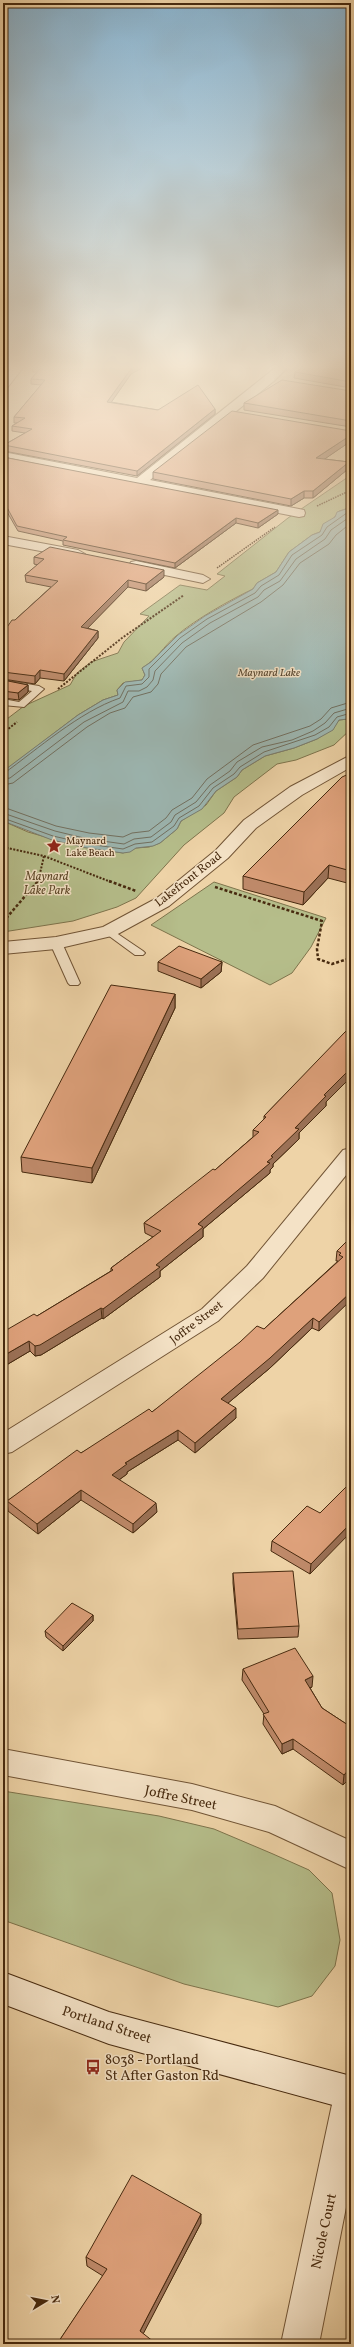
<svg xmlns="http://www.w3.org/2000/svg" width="354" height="2347" font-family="Vollkorn,serif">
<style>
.green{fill:#b5bd8a;stroke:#7e744c}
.water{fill:#9cb6b1;stroke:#7a7e70}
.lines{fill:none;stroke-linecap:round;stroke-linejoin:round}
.shore{stroke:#727060;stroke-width:1}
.service-casing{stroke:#715435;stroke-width:2}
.minor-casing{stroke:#715435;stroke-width:2}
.secondary-casing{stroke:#472a0f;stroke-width:2}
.path-far2{stroke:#472a0f;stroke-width:1.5;stroke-dasharray:1.5 1;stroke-linecap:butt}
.path-far1{stroke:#472a0f;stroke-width:2;stroke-dasharray:2 1.5;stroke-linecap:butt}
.path{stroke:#472a0f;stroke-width:2.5;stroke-dasharray:3 2;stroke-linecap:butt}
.service{fill:#f4e2c6;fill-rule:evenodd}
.minor{fill:#f4e2c6;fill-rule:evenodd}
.secondary{fill:#f4e2c6;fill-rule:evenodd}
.wall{fill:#bf8a6a;stroke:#472a0f}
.shaded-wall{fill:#9b7156;stroke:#472a0f}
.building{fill:#dea17b;stroke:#472a0f}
.labels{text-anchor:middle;stroke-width:3;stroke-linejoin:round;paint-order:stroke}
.far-poi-label{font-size:10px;fill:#472a0f;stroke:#f4e2c6;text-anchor:start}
.far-water-label{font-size:11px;font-style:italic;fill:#58462f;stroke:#f4e2c6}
.park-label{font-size:12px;font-style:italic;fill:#5d4728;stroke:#f4e2c6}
.street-label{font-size:12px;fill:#472a0f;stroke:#f4e2c6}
.near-street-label{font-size:14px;fill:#472a0f;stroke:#f4e2c6}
.near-poi-label{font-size:14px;fill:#472a0f;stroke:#f4e2c6;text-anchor:start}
</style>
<rect width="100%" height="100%" fill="#eed3a7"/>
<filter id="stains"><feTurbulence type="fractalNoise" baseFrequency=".005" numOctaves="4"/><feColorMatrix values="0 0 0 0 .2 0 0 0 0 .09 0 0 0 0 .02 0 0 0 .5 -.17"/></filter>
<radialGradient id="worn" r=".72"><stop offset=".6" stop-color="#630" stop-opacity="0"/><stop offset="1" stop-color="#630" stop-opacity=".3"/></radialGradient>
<path class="green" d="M351,475v28l-5,6 -7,2c-5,9 -14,13 -19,21l-8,3 -23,17 -13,20 -19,11 -4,6c-23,11 -57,30 -77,47 -12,10 -20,24 -34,32l3,7 -3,5 -19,3 -6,7 1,5 -15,5 -25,15 -75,57v-50l21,-16 46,-21 7,-12 14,-11 27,-9 6,-11 25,-26 -9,-2 40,-29 27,5 18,-14 -8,-2 71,-56z
M351,715v14l-17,16 -38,15 -19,4 -43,33 -10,16 -40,32 -48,53 -19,9 -44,14 -70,11v-111l25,11 42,12 53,9 13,-5 13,-1 11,-4 17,-14 4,-8 25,-16 10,-14 21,-14 5,-7 23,-14 29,-8 23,-9 16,-11 6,-8 9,-1z
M214,882l112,36 -15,29 -19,26 -22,12 -119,-60z
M3,1791l156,25 55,13 59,25 36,16 23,23 8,47 -5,26 -23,30 -34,11 -94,-23 -181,-64z"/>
<path class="water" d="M351,503v212l-3,4 -9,1 -6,10 -16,9 -23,9 -29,8 -23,14 -5,7 -21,14 -14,18 -21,12 -4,8 -17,14 -7,3 -17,2 -6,4 -7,1 -36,-5 -35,-8 -49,-19v-49l3,-3 72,-54 25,-15 15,-5 -1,-5 8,-8 17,-2 3,-5 -3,-7 9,-6 27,-27 27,-19 48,-27 4,-6 19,-11 13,-20 23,-17 8,-3 3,-8 12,-7 2,-5 9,-3z"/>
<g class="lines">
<path class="shore" d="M3,774c35,-25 76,-62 117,-76l6,-12 16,-2 7,-7v-8l31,-31 27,-19 48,-26 6,-7 18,-11 13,-20 30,-20 5,-8 24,-17
M3,779l7,-1 74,-56 39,-20 5,-11h11l8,-4 6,-7 2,-9 27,-28 28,-20 48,-26 6,-7 16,-9 16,-22 29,-20 6,-9 20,-14
M3,785l10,-2 74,-56 23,-14 15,-5 8,-11 18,-5 7,-8 3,-10 25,-27 75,-45 22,-17 17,-22 29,-19 7,-9 15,-12
M3,807l53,19 33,7 34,4 9,-4 17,-2 17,-13 6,-8 20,-12 15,-19 46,-34 57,-19 11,-7 10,-11 20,-6
M3,813l52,18 33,8 36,5 10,-5 17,-2 20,-15 4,-7 21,-13 14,-17 20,-14 7,-9 25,-15 30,-7 21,-9 12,-8 9,-10 17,-5
M3,818l50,18 35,8 35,5 12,-5 17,-2 22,-16 5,-8 20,-12 14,-18 21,-14 6,-7 24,-15 51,-17 14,-8 8,-10 14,-4"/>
<g class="service-casing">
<path id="service" d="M3,680l36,6 5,3 -20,18 -21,-2v-6l16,3 13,-11 -29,-5z
M109,928l34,23 2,2 -2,2h-8l-30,-22 -2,-2z
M56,940l6,3 18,40 -2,2h-8l-2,-2 -18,-40z"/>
</g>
<g class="minor-casing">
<path id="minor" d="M280,364h11l-17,17 -124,99 149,29 5,1 1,3 -1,3 -5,1 -296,-57v-8l134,26z
M3,536l75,14 7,4 -7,4 -75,-14z
M136,561l67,14 7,4 -7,4 -72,-15 -2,-3 2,-3z
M351,755v12l-49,28 -46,33 -28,30 -59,48 -53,29 -60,14 -53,5v-12l53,-5 47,-10 54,-29 59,-48 28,-30 46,-33z
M351,1148v21l-88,109 -45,43 -206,131 -9,2v-21l199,-124 45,-43 96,-116z
M3,1749l189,35 83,22 76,35v29l-82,-38 -77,-22 -189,-35z
M351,2078v104l-32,162h-38l53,-249 5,-12z"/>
</g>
<g class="secondary-casing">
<path id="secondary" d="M15,364h11l-19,24 -4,1v-10z
M3,1972l106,40 242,64v34l-242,-66 -106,-40z"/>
</g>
<path class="path-far2" d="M317,506l34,-16
M217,568l58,-41"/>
<path class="path-far1" d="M58,689l64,-51 62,-43
M3,733l14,-11
M3,847l41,9 67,26
M38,882l6,-26"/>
<path class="path" d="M109,881l27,10
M215,887l107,34 -5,28 1,10 14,5 19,-6
M3,922l35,-41"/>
<use href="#service" class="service"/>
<use href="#minor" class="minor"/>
<use href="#secondary" class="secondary"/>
</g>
<path class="wall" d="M37,364h112l-18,10 -20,28 47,8 57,-1v5l-78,62 -133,-25v-6l21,-12 -13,-2v-5l5,-3h-3v-6l27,-32 -10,-1v-5l6,-7h-4v-5z
M220,364h37l-7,5z
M351,364v24l-57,-10 1,-6z
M351,391v36l-107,-17v-7z
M351,441l-27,18 25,3 -1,7 -35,29h-9l-13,8 -138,-27v-7z
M3,457l275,57 -20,14 -22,-5 -61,45 -112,-23v-4l-45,-10 -15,-26z
M34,557l130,20 -18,14 -18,-4 -41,41 11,3v7l-34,43 -24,-3 -5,6 -32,-5v-46l12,-13 36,-33 -25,-5 -1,-7 13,-10 -4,-1z
M3,680l25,5v7l-9,8 -16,-2z
M351,773v111l-23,-6 -25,27 -60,-16v-13z
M158,962h64l-1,10 -20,16 -43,-17z
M175,994v14l-83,175 -70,-11 -1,-15z
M3,1020l4,42h-4z
M351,1027v50l-25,25v4l-27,27v6l-26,25v3l-3,3v3l-67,56v8l-43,34v6l-57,42 -1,-1 -61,37 -6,1 -5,-5 -27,16 34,-51 74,-45v-3l42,-31 -8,-4 -1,-10 71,-53 38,-33v-7l11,-11v-3z
M3,1142l1,11 1,9h-2z
M351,1237l-32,94 -7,-3 -42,40 -42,35 8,15 -41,35 -17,-13 -51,32v2l-8,6 38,32 -24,21 -52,-33 -43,34 -30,-23 -1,-10 74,-48 71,-41 112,-83 74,-68h-2l1,-10z
M320,1513l-10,61 -39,-23 1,-10z
M233,1573l66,53 -1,11 -60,2 -5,-56z
M93,1615v6l-30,30 -17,-14 -1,-6z
M243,1669l69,18 -2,1 12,20 29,19v50l-8,8 -50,-36 -11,5 -19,-30 1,-10 -22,-34z
M201,2223l-58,110 -86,11 46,-68 -16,-10 -1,-9z"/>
<path class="shaded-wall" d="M140,364h9l-18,10 -23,33 -1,-5 24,-33z
M250,364h7l-7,5z
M215,409v5l-78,62v-5z
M351,435v6l-35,24v-7z
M349,462l-1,7 -35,29v-7z
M304,491v7l-13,8v-7z
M278,510v4l-20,14v-5z
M236,518v5l-61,45v-5z
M164,570v7l-18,14v-7z
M128,580v7l-46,47 -1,-7z
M98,631v7l-34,43v-7z
M40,670v8l-5,6v-8z
M28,685v7l-9,8 -1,-7z
M329,865l-1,13 -25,27 1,-13z
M222,962l-1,10 -20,16v-9z
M175,994v14l-83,175v-15z
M351,1068v9l-25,25v4l-27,27v6l-26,25v3l-3,3v3l-67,56v8l-43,34v6l-57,42v-10l53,-44 42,-41 69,-62 4,-6 53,-61z
M351,1292v8l-32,31v-9z
M101,1308l1,10 -61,37 -6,1v-10z
M313,1318l-1,10 -42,40 -49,41v-10z
M29,1341l1,10 -27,16v-11z
M236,1408v10l-41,35v-10z
M178,1430v10l-51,32v2l-15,11v-10l13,-12z
M81,1490v10l-43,34 -1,-10z
M156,1503l1,9 -24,21v-9z
M351,1523v9l-41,42 1,-10z
M93,1615v6l-30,30v-5z
M313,1676l-1,11 -8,3 1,-10z
M293,1739v10l-11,5v-10z
M351,1767v10l-8,8 1,-10z
M201,2214v9l-61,117v-9z"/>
<path class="building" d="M37,364h103l-9,5 -24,33 51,8 40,-25 17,24 -78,62 -133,-26 28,-16 -20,-3 13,-8 -11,-1 31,-37 -14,-1 10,-11 -8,-1z
M308,364h43v18l-56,-10z
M282,380l69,11v30l-107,-18z
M232,411l119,20v4l-35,23 33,4 -36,29h-9l-13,8 -138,-27z
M3,457l275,53 -20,13 -22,-5 -61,45 -112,-23 4,-3 -50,-11 -14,-26z
M50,547l114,23 -18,14 -18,-4 -47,47 17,4 -34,43 -24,-4 -5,6 -32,-4v-39l9,-13h3l43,-39 -33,-6 19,-16 -10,-2z
M3,680l25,5 -10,8 -15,-2z
M351,773v98l-22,-6 -25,27 -61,-16 99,-99z
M179,946l43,16 -21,17 -43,-17z
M111,985l64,9 -83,174 -71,-11z
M3,1020l3,33h-3z
M351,1027v41l-27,27 2,1 -31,32 4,1 -28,27 2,1 -6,5 3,1 -72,61 5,3 -47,38 4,2 -57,42 -2,-1 -61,37 -5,1 -6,-5 -26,15v-24l31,-18 3,2 76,-46 -2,-2 50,-37 -17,-8 69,-54 2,1 44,-38 -6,-2 13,-13 -2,-1 81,-84z
M3,1142l1,11h-1z
M351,1237v55l-32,30 -6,-4 -43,40 -49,41 15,9 -41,35 -17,-13 -53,33 2,1 -15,11 44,28 -23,21 -52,-34 -44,34 -30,-23 70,-51 4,3 68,-44 3,3 88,-70 17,-16 7,3 79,-72 -4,-2 2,-2 -4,-2z
M351,1482v41l-40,41 -39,-23 35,-35 13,7z
M293,1571l6,55 -61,3 -5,-56z
M72,1603l21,12 -30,31 -18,-15z
M295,1648l18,28 -8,4 17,28 29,19v40l-7,8 -51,-36 -11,5 -19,-30 6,-2 -26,-43z
M132,2175l69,39 -61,117 14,11 -2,2h-95l50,-75 -21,-12z"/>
<linearGradient id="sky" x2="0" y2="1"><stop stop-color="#89b5d2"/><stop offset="0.53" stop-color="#f7ebd7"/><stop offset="1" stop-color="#f7ebd7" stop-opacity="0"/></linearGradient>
<rect width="354" height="692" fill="url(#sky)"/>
<defs>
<g id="sight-bare" transform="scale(1.2)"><path d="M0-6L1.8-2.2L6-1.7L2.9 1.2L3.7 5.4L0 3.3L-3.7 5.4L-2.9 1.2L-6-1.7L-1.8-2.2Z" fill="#8f2418" stroke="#f4e2c6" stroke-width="2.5" paint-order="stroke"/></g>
<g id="bus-bare" transform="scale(1.2)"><path d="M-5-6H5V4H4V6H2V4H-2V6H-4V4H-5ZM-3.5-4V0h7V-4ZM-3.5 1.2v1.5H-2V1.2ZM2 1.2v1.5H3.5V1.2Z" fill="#8f2418" stroke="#f4e2c6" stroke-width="2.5" paint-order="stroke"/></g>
</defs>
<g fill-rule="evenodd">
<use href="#sight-bare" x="54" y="846"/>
<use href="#bus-bare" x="93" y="2067"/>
</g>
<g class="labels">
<g class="far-poi-label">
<text x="66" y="844">Maynard<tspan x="66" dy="12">Lake Beach</tspan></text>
</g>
<g class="far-water-label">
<text x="269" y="676">Maynard Lake</text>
</g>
<g class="park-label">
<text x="47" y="880">Maynard<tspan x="47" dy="14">Lake Park</tspan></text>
</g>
<g class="street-label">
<text transform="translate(188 879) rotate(-38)" y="4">Lakefront Road</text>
<text transform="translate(196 1322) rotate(-37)" y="4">Joffre Street</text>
</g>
<g class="near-street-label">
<text transform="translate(181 1797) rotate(12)" y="5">Joffre Street</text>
<text transform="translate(107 2024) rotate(18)" y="5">Portland Street</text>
<text transform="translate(323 2231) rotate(-78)" y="5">Nicole Court</text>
</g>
<g class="near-poi-label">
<text x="105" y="2064">8038 - Portland<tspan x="105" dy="16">St After Gaston Rd</tspan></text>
</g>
</g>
<rect width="354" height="2347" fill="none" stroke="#eed3a7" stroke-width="16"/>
<rect x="4" y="4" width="346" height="2339" fill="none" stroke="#472a0f" stroke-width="2"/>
<rect x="8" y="8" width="338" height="2331" fill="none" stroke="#472a0f"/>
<g transform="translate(46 2301) rotate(80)" stroke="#f4e2c6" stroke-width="3" paint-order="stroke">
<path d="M0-3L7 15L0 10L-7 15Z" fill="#472a0f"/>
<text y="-6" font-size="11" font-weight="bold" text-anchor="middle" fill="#472a0f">N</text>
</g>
<rect width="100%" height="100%" filter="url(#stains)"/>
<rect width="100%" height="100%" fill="url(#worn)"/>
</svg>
